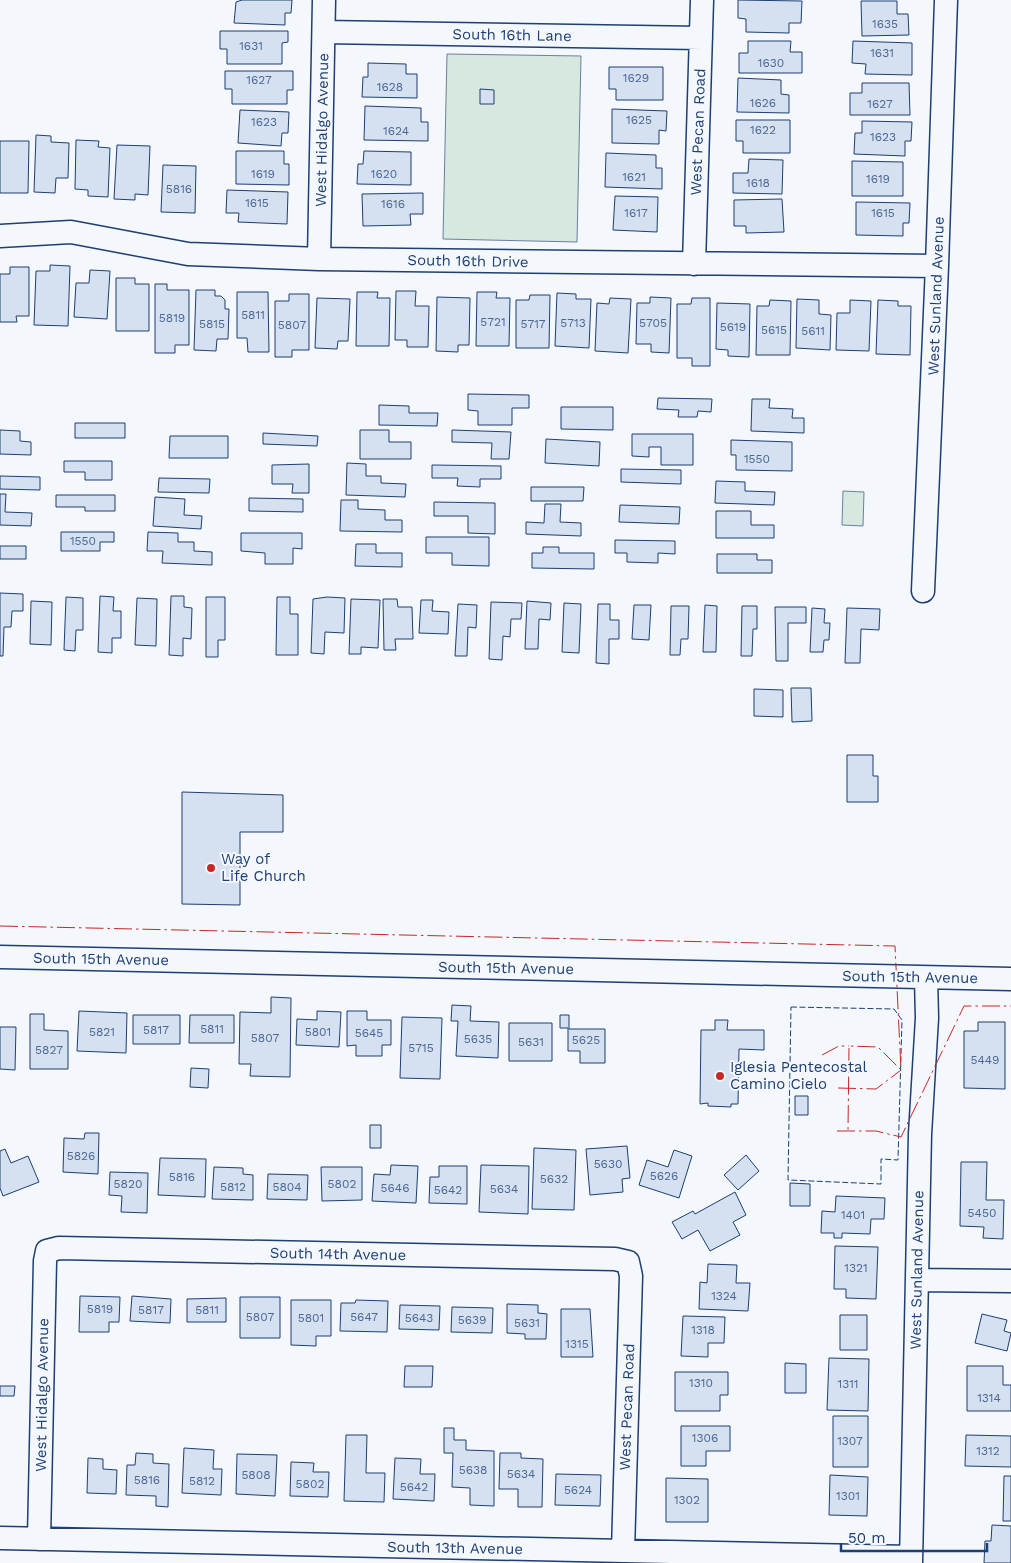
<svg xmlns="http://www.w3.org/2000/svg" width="1011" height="1563" font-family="'Work Sans',sans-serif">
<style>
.green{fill:#d7e8df;stroke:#687fa3}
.building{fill:#d5e0f0;stroke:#1d3f73}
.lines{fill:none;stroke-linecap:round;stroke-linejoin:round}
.minor-casing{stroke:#1d3f73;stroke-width:25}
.minor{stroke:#f4f7fb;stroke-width:22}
.fence{stroke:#1d3f73;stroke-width:1;stroke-dasharray:6 2.5;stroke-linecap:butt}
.power{stroke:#c62828;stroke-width:1;stroke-dasharray:18 4 2.5 4;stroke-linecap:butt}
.poi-dot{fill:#c62828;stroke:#f4f7fb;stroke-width:2}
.labels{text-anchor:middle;stroke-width:4;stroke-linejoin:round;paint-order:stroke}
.number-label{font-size:12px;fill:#4b6792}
.street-label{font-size:15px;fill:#1d3f73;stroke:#f4f7fb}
.poi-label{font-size:15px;fill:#1d3f73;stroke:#f4f7fb;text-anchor:start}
</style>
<rect width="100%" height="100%" fill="#f4f7fb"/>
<path class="green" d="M447,54l134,2 -4,186 -134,-3z
M843,491l21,1 -1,34 -21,-1z"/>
<path class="building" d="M242,0h50l-1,13h-6v12l-51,-2 2,-21z
M738,0l64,1 -1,22h-12v10l-43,-1v-13l-8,-1z
M861,1h36v13h11l1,21 -47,1z
M220,31h68v11l-6,1v21h-55v-15h-7z
M748,41h43l-1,11h12v21h-63v-20h9z
M853,41l59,2v32l-47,-1 1,-10 -14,-1z
M368,63l38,1v10h11v24l-55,-1 1,-20h5z
M609,67h54v33h-47v-11h-7z
M225,71h68v19h-6v14h-55v-15h-7z
M738,78l43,2v14l8,1v18l-52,-1z
M862,83h47l1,32h-60v-22h12z
M480,89l14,1v14h-14z
M365,106l56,2v14h7v19l-64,-1z
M612,109l55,2 -1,20 -7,-1v14l-47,-1z
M240,110l49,2 -1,21h-6l-1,13 -43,-3z
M736,120h54v33h-47v-12h-7z
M862,121l50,1 -1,19h-6v15l-51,-2 1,-21h7z
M36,135l15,1v6l18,1 -1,35h-12l-1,15 -21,-1z
M76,140l23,1 -1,6 12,1 -2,49 -20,-1v-6l-13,-1z
M0,141h29l-1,52h-28z
M117,145l33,1 -2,49 -13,-1v6l-21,-1z
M236,151h48v13h5v21l-53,-1z
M364,151l47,1v33l-54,-1 1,-20h5z
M606,153l50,2v13h6v21l-57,-2z
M749,159l34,1 -1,34 -49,-1v-20h15z
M852,161l51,1v34h-51z
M163,165l33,1 -1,47 -34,-1z
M227,190l61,2 -1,32 -49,-2 1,-9h-13z
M423,193v21h-13l1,11 -48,1 -1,-32z
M615,196l43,1 -1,35 -44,-2z
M782,199l2,33 -38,1v-7h-12v-26z
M856,202l54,1 -1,20h-6v13l-47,-1z
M50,265l20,1 -2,60 -34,-1 2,-54h14z
M10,267h19v49h-13l1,6h-17v-48h10z
M90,270l20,1 -3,48 -33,-2 2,-34h13z
M116,278h19v6h14v47h-33z
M155,284h12v6h22v55h-14v8h-20z
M196,290h19v6h6l4,4v9h4l-1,30h-11l-1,12 -22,-1z
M396,291h20l-1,15h14l-1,41h-21v-7h-12z
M237,292h31l1,60h-21l-1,-14h-10z
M357,292h21l-1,6h13l-1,48h-33z
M477,292h20l-1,6h14l-1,48h-33z
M557,293l19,1v5h15l-2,49 -34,-2z
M289,294h20v56h-17v7h-17v-56h14z
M530,295h20l-1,53h-33v-48h13z
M437,297l33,1 -1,47h-11v7l-22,-1z
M650,297l21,1 -2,55 -18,-1v-8h-15l1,-41h13z
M317,298l33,1 -2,42h-10l-1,8 -22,-1z
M610,298l21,1 -3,54 -33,-2 2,-48 12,1z
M692,298h18v68h-18v-8h-15v-54h14z
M797,299l22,1v14l12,1 -1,35 -34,-2z
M770,300l21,1 -1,54h-34l1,-49h12z
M850,300l21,1 -2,50 -33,-1 1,-37h13z
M878,300l20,1v5h13l-1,49 -34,-1z
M717,303l33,1 -1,53 -21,-1v-6l-12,-1z
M468,394l61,1v13h-17v17h-34v-14l-10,-1z
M658,398l54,1 -1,13 -13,-1 -1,6h-19l1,-7 -22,-1z
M752,399h18l-1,9 24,1 -1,9h12v15l-53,-2z
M379,405l30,1v7h29l-1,13 -58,-1z
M561,407h52v23l-52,-1z
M75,423h50v15h-50z
M0,430l20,1v10l11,1v13l-31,-1z
M360,430h29v12h22v17h-51z
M452,430l59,2 -2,27h-18l1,-16 -40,-1z
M263,433l55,3 -1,10 -54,-2z
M632,434h61v31h-32v-18h-12v10l-17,-1z
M170,436h58v22h-59z
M546,439l54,3 -1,24 -54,-3z
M731,440l61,2v29l-56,-1v-15h-5z
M64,461h48v19h-27v-8h-21z
M347,463l19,1v12h15v7l25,1 -1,13 -59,-2z
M309,464v29h-17l1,-9h-21v-19z
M432,465l69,1v13h-21v8l-23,-1 1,-8h-26z
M621,469l60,1v14l-60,-2z
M0,476l40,1v13l-40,-1z
M159,478l51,1 -1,14 -51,-1z
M716,481l29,1v9l30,1 -1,13 -59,-2z
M531,487h53l-1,14h-52z
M0,494h6l-1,18 27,1 -1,13 -31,-1z
M56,495h59v16h-30v-4h-29z
M155,497l30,2 -1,16 18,1 -1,13 -48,-3z
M249,498l54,1v13l-54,-1z
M341,500h17v9l27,1v10h17v12l-62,-1z
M434,502l61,1v31l-27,-1v-17h-34z
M545,504h16l-1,18 21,1v13l-55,-2v-12l18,1z
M620,505l60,2 -1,17 -60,-2z
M716,511h35v14h23v13h-58z
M61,532h53v10h-14v9h-39z
M148,532l30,1v9h16v9l18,1v13l-50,-2 1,-12h-16z
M241,533h61v16l-9,-1v16h-28v-11l-24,-2z
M426,537h63v29l-37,-1v-12h-26z
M615,540l60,1v13l-17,-1v10l-31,-1v-9h-12z
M356,544h20v9h26v14l-47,-1z
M0,546h26v13h-26z
M543,547h16v6h35v16l-62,-1v-15h11z
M717,554h40v6h15v13h-55z
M0,593l23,1v17h-11l-1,16h-7l-1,29h-3z
M100,596l14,1 -1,14h8v27h-9v15l-14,-1z
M171,596h13v11l8,1 -1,31 -8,-1v18l-14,-1z
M66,597l17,1v32h-7l-1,21 -11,-1z
M206,597h19v43h-7v17h-12z
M277,597h13v17h8v41h-22z
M327,597l18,1 -1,35 -19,-1 -1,22 -13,-1 2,-54z
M137,598l20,1 -1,47 -21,-1z
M351,599l29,1 -2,48 -17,-1v7h-12z
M383,599h14l1,8h14l1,32h-18l1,11h-12z
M421,600h12l-1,11 17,1 -1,22 -29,-1z
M31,601l21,1 -1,43 -21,-1z
M527,601l24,2 -1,17 -11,-1 -1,30h-13z
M491,602l31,1 -1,16h-10l-1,18 -7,-1 -1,24 -13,-1z
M564,603l17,1 -2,49 -17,-1z
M458,604l19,1 -1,23 -8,-1 -1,29h-12z
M598,604h12v16h9v19h-10v25l-13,-1z
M634,605h17l-2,35 -17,-1z
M705,605l12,1 -1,46h-13z
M671,606h18l-1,33h-7l-1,16h-10z
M742,606h15v23h-4l-1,27h-11z
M775,607h31v16h-18v38h-12z
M812,608l13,1 -1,14h6l-1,17h-5l-1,12h-13z
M847,608l33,1 -1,21 -18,-1 -1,34h-15z
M791,688h20l1,33 -20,1z
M754,689l29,1v27l-29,-1z
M847,755h26v21h5v26h-31z
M182,792l101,3v37h-43v73l-58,-1z
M271,997l20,1 -1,79 -40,-1 1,-12h-12l1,-52 31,1z
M452,1005l19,1 -1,15 29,1 -1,36 -42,-2 2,-35h-7z
M79,1011l48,2 -1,40 -49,-2z
M317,1011l24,1 -2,35 -43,-2 1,-26 20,1z
M347,1011h20v9h24v25h-9v11h-26v-11l-9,1z
M30,1014h14v16l24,1v38h-38z
M133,1015h47v29h-47z
M190,1015h44v28h-45z
M560,1015h9v14h36v34h-25v-12h-12v-23h-8z
M402,1017l40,1 -2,61 -40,-1z
M715,1020h13l-1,10h37v20l-25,-1 -1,55h-7v3l-23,-1v-3l-8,1 1,-74h14z
M978,1022h27v67l-41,-1v-57h14z
M509,1023h43v38h-43z
M0,1027h16l-1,43 -15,-1z
M191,1068l18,1 -1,19 -18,-1z
M795,1096h13v19h-13z
M370,1125h11v23h-11z
M85,1133h14l-1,41 -35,-2 1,-34 20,1z
M627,1146l3,32 -8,1 1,13 -33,3 -4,-46z
M534,1148l42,2 -2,60 -42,-1z
M5,1149l6,14 17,-7 11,26 -36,14 -3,-8v-37z
M674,1150l18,6 -13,42 -40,-13 8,-25 21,7z
M746,1155l13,16 -21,19 -14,-15z
M160,1158l46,1 -1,38 -47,-2z
M961,1162h26l-1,38h18l-1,39 -20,-1 1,-11 -24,-1z
M391,1165l27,1 -2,37 -44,-2 2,-27 16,1z
M481,1165l48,1 -1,48 -49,-2z
M439,1166h28v38l-38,-1 1,-26h9z
M214,1167l29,1v6l10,1v25l-41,-1z
M321,1167h41v33l-40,1z
M110,1172l38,1 -1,40 -26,-1 1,-16 -13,-1z
M268,1174l40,1 -1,25 -40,-1z
M790,1183l20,1v22h-20z
M735,1192l11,23 -13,7 7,13 -30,16 -12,-21 -16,9 -10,-17 21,-11 2,3z
M836,1196l49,2 -1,21h-13l-1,15 -28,-1v5h-8v-5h-13l1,-22 13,1z
M835,1246l43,1 -2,52 -30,-1v-9h-12z
M708,1264l29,1 -1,18h14l-2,28 -49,-2 1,-27 7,1z
M80,1296l40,1 -1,25h-10v10h-30z
M132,1296l39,3 -1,24 -40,-2z
M240,1297h40v41h-40z
M226,1298v24h-39v-23z
M291,1300h40v36h-15v10l-25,-1z
M356,1300l32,1 -1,31 -47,-1 1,-28h14z
M507,1304l31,1v8l9,1 -1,25h-21v-5l-18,-1z
M400,1305l40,1 -1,24 -40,-1z
M452,1307l41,1 -1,25 -41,-1z
M561,1309h29l3,48h-32z
M982,1314l25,6 -3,11 7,2 -4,18 -32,-8z
M840,1315h27v35h-27z
M683,1316l42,1 -1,26h-16v14l-27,-1z
M829,1358l40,1 -1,52 -41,-1z
M785,1363l21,1v29h-21z
M405,1366h28l-1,21h-28z
M967,1366h36v19h8v26h-44z
M675,1372h53v23h-8v16h-45z
M0,1386h15l-1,10h-14z
M833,1416h35v51h-35z
M681,1426h49v25h-24v15h-25z
M444,1428h10v12h12v10l28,1v55l-24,-1v-17l-18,-1 1,-34h-9z
M346,1435h21l-1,38h19l-1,29 -40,-1z
M966,1435l45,1v31l-46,-1z
M184,1448l30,2 -1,19h9l-1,26 -39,-2z
M136,1453l17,1v9l16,1 -1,43 -12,-1v-10l-30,-1 1,-30h8z
M500,1453h21v5l22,1 -1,48h-24v-18h-19z
M237,1454l40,1 -2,41 -39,-2z
M88,1458l15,1v10l14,1 -1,24 -29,-1z
M395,1458l26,1 -1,15h15l-1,27 -41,-2z
M291,1462l23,1 -1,9h16l-1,25 -38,-1z
M556,1474l45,1 -1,31 -45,-1z
M830,1475l38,2 -1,39 -38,-1z
M1004,1476h7v45h-8z
M666,1478l42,1v43h-42z
M992,1525l19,1v37h-27l1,-22h6z"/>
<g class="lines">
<g class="minor-casing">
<path id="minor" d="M324,32l377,6
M0,236l71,-4 117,22 131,5 618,7
M319,259l5,-259
M694,264l8,-264
M923,591l14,-325 9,-266
M0,957l1011,22
M917,1280l94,1
M0,1538l911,19
M39,1539l6,-278 2,-10 12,-3 556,11 13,3 3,14 -8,275
M911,1563l9,-429 7,-116 -1,-40"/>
</g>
<use href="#minor" class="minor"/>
<path class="fence" d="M791,1007l103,2 8,11 -4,140 -17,-1v25l-93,-4z"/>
<path class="power" d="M0,926l895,20 6,124 -23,-23 -29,-1 -1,85
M822,1055l17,-9h10
M838,1088l38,1 25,-19
M837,1131h39l25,6 63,-131h47"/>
</g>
<g class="poi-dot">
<circle cx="211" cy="868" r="5"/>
<circle cx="720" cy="1076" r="5"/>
</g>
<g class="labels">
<g class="number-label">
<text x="885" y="28">1635</text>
<text x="251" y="50">1631</text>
<text x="882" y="57">1631</text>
<text x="771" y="67">1630</text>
<text x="636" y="82">1629</text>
<text x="259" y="84">1627</text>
<text x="390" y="91">1628</text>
<text x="763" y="107">1626</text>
<text x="880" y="108">1627</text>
<text x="639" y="124">1625</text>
<text x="264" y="126">1623</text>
<text x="763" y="134">1622</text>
<text x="396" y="135">1624</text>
<text x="883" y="141">1623</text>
<text x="263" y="178">1619</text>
<text x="384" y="178">1620</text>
<text x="634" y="181">1621</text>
<text x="878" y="183">1619</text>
<text x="758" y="187">1618</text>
<text x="179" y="193">5816</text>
<text x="257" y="207">1615</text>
<text x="393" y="208">1616</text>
<text x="636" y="217">1617</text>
<text x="883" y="217">1615</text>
<text x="253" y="319">5811</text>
<text x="172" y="322">5819</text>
<text x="493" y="326">5721</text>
<text x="573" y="327">5713</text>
<text x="653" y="327">5705</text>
<text x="212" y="328">5815</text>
<text x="533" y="328">5717</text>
<text x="292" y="329">5807</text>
<text x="733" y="331">5619</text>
<text x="774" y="334">5615</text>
<text x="813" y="335">5611</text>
<text x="757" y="463">1550</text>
<text x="83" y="545">1550</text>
<text x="212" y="1033">5811</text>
<text x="156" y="1034">5817</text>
<text x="102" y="1036">5821</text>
<text x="318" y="1036">5801</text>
<text x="369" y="1037">5645</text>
<text x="265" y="1042">5807</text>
<text x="478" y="1043">5635</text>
<text x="586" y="1044">5625</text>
<text x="531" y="1046">5631</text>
<text x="421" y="1052">5715</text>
<text x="49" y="1054">5827</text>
<text x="985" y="1064">5449</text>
<text x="81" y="1160">5826</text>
<text x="608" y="1168">5630</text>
<text x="664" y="1180">5626</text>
<text x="182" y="1181">5816</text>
<text x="554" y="1183">5632</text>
<text x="128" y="1188">5820</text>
<text x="342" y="1188">5802</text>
<text x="233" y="1191">5812</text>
<text x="287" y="1191">5804</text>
<text x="395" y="1192">5646</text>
<text x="504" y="1193">5634</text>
<text x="448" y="1194">5642</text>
<text x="982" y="1217">5450</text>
<text x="853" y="1219">1401</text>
<text x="856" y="1272">1321</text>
<text x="724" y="1300">1324</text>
<text x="100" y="1313">5819</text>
<text x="151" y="1314">5817</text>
<text x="207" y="1314">5811</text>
<text x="260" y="1321">5807</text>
<text x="364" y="1321">5647</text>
<text x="311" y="1322">5801</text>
<text x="419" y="1322">5643</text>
<text x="472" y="1324">5639</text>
<text x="527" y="1327">5631</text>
<text x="703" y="1334">1318</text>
<text x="577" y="1348">1315</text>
<text x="701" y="1387">1310</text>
<text x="848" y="1388">1311</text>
<text x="989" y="1402">1314</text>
<text x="705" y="1442">1306</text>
<text x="850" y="1445">1307</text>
<text x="988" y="1455">1312</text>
<text x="473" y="1474">5638</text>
<text x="521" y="1478">5634</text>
<text x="256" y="1479">5808</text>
<text x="147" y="1484">5816</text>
<text x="202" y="1485">5812</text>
<text x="310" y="1488">5802</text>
<text x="414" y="1491">5642</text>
<text x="578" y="1494">5624</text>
<text x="848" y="1500">1301</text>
<text x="687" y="1504">1302</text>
</g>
<g class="street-label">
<text transform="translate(512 35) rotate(1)" y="5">South 16th Lane</text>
<text transform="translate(322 130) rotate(-89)" y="5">West Hidalgo Avenue</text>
<text transform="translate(698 132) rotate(-88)" y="5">West Pecan Road</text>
<text transform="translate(468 261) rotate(1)" y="5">South 16th Drive</text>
<text transform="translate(936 296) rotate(-88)" y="5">West Sunland Avenue</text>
<text transform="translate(101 959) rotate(1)" y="5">South 15th Avenue</text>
<text transform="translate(506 968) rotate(1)" y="5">South 15th Avenue</text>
<text transform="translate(910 977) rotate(1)" y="5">South 15th Avenue</text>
<text transform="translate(338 1254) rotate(1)" y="5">South 14th Avenue</text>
<text transform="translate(917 1270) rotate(-89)" y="5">West Sunland Avenue</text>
<text transform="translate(42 1395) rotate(-89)" y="5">West Hidalgo Avenue</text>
<text transform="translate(627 1407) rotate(-88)" y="5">West Pecan Road</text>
<text transform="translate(455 1548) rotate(1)" y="5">South 13th Avenue</text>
</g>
<g class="poi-label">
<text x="221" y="864">Way of<tspan x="221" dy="17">Life Church</tspan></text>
<text x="730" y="1072">Iglesia Pentecostal<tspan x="730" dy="17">Camino Cielo</tspan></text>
</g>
</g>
<path d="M841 1543v8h146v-8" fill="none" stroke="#1d3f73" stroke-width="2.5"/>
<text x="848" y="1543" font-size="15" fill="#1d3f73" stroke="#f4f7fb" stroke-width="4" paint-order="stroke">50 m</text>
</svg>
